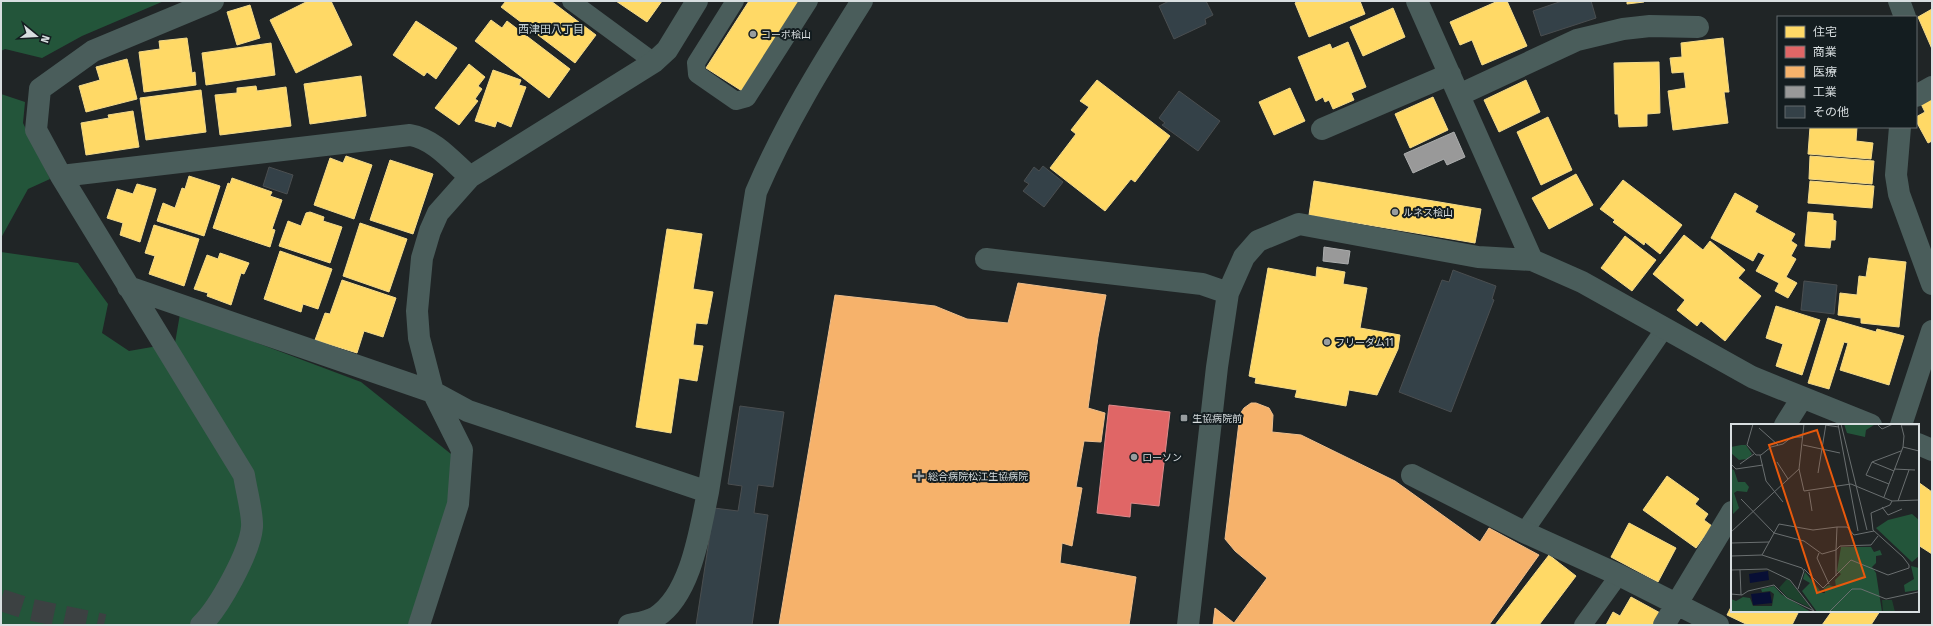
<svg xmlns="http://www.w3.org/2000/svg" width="1933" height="626" font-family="'Fira Sans','Noto Sans JP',sans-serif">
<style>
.forest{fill:#23553a}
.homes{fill:#ffd966;stroke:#f3da8b}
.shops{fill:#e06666;stroke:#de8a8b}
.health{fill:#f6b26b;stroke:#edbf8e}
.industry{fill:#999;stroke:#acaeae}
.building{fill:#344148;stroke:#4a4e50}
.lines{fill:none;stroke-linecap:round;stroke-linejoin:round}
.primary-tunnel{stroke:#3c4142;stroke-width:22;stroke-dasharray:22 11;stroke-linecap:butt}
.service{stroke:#4a5d5b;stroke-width:18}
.minor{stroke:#4a5d5b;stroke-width:22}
.poi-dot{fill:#989d9f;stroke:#141d20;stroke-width:1.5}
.labels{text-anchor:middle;stroke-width:4;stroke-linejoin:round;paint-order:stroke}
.poi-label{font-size:10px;fill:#d8dee0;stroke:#141d20;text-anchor:start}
.neighbourhood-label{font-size:11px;fill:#c6d2d5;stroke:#141d20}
.inset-road{fill:none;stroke:#6a6f70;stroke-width:1}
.view{fill:#e8590c;fill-opacity:0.15;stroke:#e8590c;stroke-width:2}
.inset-edge{fill:none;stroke:#d8dee0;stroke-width:2}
</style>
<rect width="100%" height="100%" fill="#202526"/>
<path class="forest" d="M1,1h163l-82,35 -40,22 -37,-9 -4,2z
M1,94l24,8 -2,21 27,56 -22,10 -27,49z
M1,252l77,11 30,41 -6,29 27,18 46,-8 5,-29 181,68 90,72 -1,43 -42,128h-407z"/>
<path class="homes" d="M308,1h23l21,44 -56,28 -26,-53z
M506,1h45l45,34 -21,28 -74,-56z
M616,1h46l-15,21z
M749,1h51l-58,90 -36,-23z
M1298,1h62l5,13 -56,23 -14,-34z
M1498,1h9l20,45 -45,19 -10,-25 -12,5 -10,-23z
M1627,1h17v1l-17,2z
M250,5l10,33 -23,7 -10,-33z
M1393,8l12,29 -42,19 -13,-29z
M1932,9v40l-14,-32z
M491,20l11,8 5,-7 63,48 -21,29 -74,-57z
M416,21l41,27 -21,31 -9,-7 -3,4 -31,-21z
M187,38l5,35 3,-1 1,13 -52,7 -5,-40 21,-3 -1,-8z
M1723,38l6,54h-5l4,31 -55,7 -5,-39 18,-3 -2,-16 -12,1 -2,-15 12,-1 -1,-14z
M1348,42l18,45 -15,6 3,7 -21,9 -4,-9 -4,2 -2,-5 -7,4 -18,-44 32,-13 2,5z
M271,43l4,32 -69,10 -4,-32z
M127,59l10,40 -51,13 -7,-26 21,-6 -4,-13z
M1659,62l1,51 -13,1v12l-28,1 -1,-13h-3l-1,-51z
M469,64l16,13 -7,9 4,3 -7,10 3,2 -19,24 -24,-17z
M493,70l28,10 -2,5 7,2 -15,40 -14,-6 -2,6 -20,-6z
M361,76l5,40 -56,8 -6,-40z
M1097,80l73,56 -35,46 -4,-3 -26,32 -55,-43 26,-34 -5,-4 18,-23 -9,-6z
M1526,80l14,32 -41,20 -15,-32z
M256,86l1,5 29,-4 5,39 -71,9 -5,-40 22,-2v-5z
M1290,88l15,33 -31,14 -15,-33z
M201,90l5,42 -60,8 -6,-42z
M1433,97l15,33 -38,18 -15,-34z
M1932,98v43l-4,2 -12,-22v-4l9,-5 -4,-8z
M133,111l6,36 -53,8 -5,-32 28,-5 -1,-3z
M1548,117l24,53 -31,15 -24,-53z
M1810,127h47l-1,14 17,2 -2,16 -63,-5z
M346,156l26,9 -18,54 -40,-14 16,-47 13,5z
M1810,156l64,5 -2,23 -63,-5z
M390,160l43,14 -20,60 -43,-14z
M1576,174l17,31 -44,24 -17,-31z
M189,176l31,10 -16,50 -47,-15 6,-18 12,5 7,-20 3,1z
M232,178l40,14 -2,4 12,4 -10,29 3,1 -5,17 -57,-19 15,-45 2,1z
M1623,180l59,45 -22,29 -15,-12 -1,3 -31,-23 2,-2 -15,-11z
M1314,181l167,28 -6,34 -166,-28z
M1810,181l64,5 -2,22 -64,-5z
M137,184l19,5 -16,53 -20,-7 3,-12 -16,-5 10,-29 16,5z
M1735,193l23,13 -3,6 40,22 -4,7 6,4 -6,11 5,3 -10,18 11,6 -9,15 -13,-7 4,-8 -23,-12 9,-16 -7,-3 -5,9 -42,-23z
M310,212l14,5 -1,4 19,6 -12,36 -51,-17 9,-25 13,5 5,-13z
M1808,212l25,2v6l3,1 -1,19h-4l-1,8 -25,-2z
M360,223l47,16 -18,53 -46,-16z
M154,225l45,14 -15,47 -35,-12 6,-18 -10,-3z
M667,229l35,5 -9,55 20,3 -6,32 -11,-1 -3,22 10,1 -6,35 -18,-3 -8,55 -35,-6z
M1684,235l19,15 7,-9 35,29 -7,8 23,18 -36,45 -24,-20 -4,5 -20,-16 8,-10 -32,-26z
M1625,236l31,24 -24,31 -31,-23z
M280,251l52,18 -14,40 -15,-5 -2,8 -37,-13z
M220,253l29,10 -5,11 -3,-1 -10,32 -24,-9 1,-3 -14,-4 13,-34 11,4z
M1869,258l37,4 -7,65 -38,-4v-5l-23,-3 2,-22 17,2 2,-19 7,1z
M1317,267l28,5 -2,12 24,4 -7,40 40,7 -2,14 -21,46 -28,-5 -3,16 -51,-9 2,-7 -42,-7 1,-5 -7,-2 19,-108 48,9z
M342,280l54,18 -13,39 -19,-6 -7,22 -42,-13 10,-27 5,1z
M1776,306l44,14 -18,55 -26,-9 7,-22 -17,-6z
M1828,318l48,14 1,-3 27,7 -15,49 -49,-15 8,-27 -4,-1 -15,47 -21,-6z
M1667,476l32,23 -4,5 13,10 -4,6 8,6 -16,22 -53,-38z
M1918,482l14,10v62l-14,-9z
M1629,523l47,25 -18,34 -47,-25z
M1549,555l27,21 -37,49h-44z
M1631,597l31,17 -6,11h-50l7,-13 7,4z
M1732,605v6h67l-7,14h-44l-21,-10z
M1832,611h48l-9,14h-49z"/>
<path class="shops" d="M1109,405l61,7 -11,94 -28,-3 -1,14 -33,-4z"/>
<path class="health" d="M1018,283l88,12 -8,42 -10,71 17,5 -4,29 -17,-1 -8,46 6,1 -10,58 -10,-3 -2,20 76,14 -7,48h-350l56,-330 100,11 32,13 41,4z
M1251,403h5l13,5 4,7 -1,17 29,3 94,46 85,61 9,-14 50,27 -50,70h-276l2,-17 19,15 33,-45 -32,-27 -10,-12 15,-125 4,-6z"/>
<path class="industry" d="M1454,132l11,25 -18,8 -3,-6 -31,14 -9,-19z
M1324,247l26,4 -2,13 -25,-3z"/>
<path class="building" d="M1169,1h37l7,14 -8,4 1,5 -32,15 -15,-33z
M1562,1h29l5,17 -55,18 -8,-25z
M1179,91l41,30 -22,30 -36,-26 3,-2 -6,-5z
M1043,166l20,16 -19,25 -21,-16 6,-7 -5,-3 10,-14 5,4z
M269,167l24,8 -6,19 -24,-8z
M1453,270l43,16 -4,13 2,1 -43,112 -52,-20 43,-112 7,2z
M1804,281l33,4 -3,29 -33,-4z
M740,406l44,6 -11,75 -15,-2 -4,28 14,2 -16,110h-56l18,-117 24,3 4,-25 -14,-2z"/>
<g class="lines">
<path class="primary-tunnel" d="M1,600l31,10 72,15"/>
<path class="service" d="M571,1l83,61
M735,1l-39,62 1,11 39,27 11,-3 62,-97
M1524,532l141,-204
M1583,625l36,-50"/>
<path class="minor" d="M1417,1l115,259
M1899,1l6,16
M1459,95l118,-55 46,-11 27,-3 48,1
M1916,96l16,-9
M1900,127l-4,48 3,19 33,90
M1322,129l128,-55
M61,176l349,-41c24,4 42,26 60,42
M986,259l216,25 26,9
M128,287l305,105 29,58 -4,54 -39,121
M1785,425l17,-27
M1901,425l31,-94
M1918,444l14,6
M1412,475l112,57 95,43 99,50
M708,492l48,-300c29,-68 67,-129 106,-191
M201,625c18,-17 49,-73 51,-98 1,-13 -6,-38 -8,-52l-183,-299 -25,-46 4,-41 53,-38 120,-50
M629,625c9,-2 18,-3 27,-8 35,-22 44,-87 52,-125l-240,-81 -35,-19 -14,-54 -2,-27 5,-53 8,-27 8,-18 32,-36 184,-115 13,-12 30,-49
M1188,625l29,-258 11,-74 16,-36 14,-16 41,-17 179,33 54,3 50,22 170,95 119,48
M1664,625l68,-113"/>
</g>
<g class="poi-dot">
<circle cx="753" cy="34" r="4"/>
<circle cx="1395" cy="212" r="4"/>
<circle cx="1327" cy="342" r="4"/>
<rect x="1180" y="414" width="8" height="8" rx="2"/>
<circle cx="1134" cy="457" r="4"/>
<path d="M917 470h4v4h4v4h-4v4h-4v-4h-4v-4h4z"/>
</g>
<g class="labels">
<g class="poi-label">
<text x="761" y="38">コーポ桧山</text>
<text x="1403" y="216">ルネス桧山</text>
<text x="1335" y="346">フリーダム11</text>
<text x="1192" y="422">生協病院前</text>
<text x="1142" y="461">ローソン</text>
<text x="928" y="480">総合病院松江生協病院</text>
</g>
<g class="neighbourhood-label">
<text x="551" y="33">西津田八丁目</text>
</g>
</g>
<g transform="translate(1731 424)">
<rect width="188" height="188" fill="#202526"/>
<path d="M56,155l2,1 22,28 -24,-11 -8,-9zM151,176h10l3,12h-12z" fill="#1d422d"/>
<path d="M113,0h29l1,1 -8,5 -1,7 -18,-4zM10,21h5l6,9 -5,5 -8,1 -8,-7v-6zM0,45l3,1 4,12h7l4,5 -2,5 -10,-1 -3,2 5,15 -6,6zM181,90l7,6v36l-7,6 -36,-34 12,-8zM110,123h30l3,5 6,-2 2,5 -6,1v7l-4,4 4,6 6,39h-65l-15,-21 8,-8 -7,-4 2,-7 17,21h3l-1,-5 5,-3 7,2 -1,-7 6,-6 -4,-3zM180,142l8,2v22l-14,2 -1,-7 10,-6zM43,162l7,8 30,18h-80v-13l5,2 7,-4 7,1 3,8h19l2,-12 -4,-3 -8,1 -1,-3z" fill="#23553a"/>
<path d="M37,147l1,9 -19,3 -1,-9zM39,168l2,11 -19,2 -2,-11z" fill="#080f35"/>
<path class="inset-road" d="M22,0l-6,21 9,10h5l10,-8 12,-3 9,-7h11M73,0l-5,45 5,22 47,-7 41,17 27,-1M107,0l20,107M110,0l26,106M146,0l5,5 11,-5M94,1l14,2M170,1h18M28,4l19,17M72,21l37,8M172,23l16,4M29,31l6,26 17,21M46,38l11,17M141,38l22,9M0,40l5,5 27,-4M9,40l14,-10M163,45l21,1M87,49l8,-49M158,60l-23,-9 6,-13 29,-11M78,68l3,19M153,73l19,-50 1,-11 -3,-12M10,75l33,34 30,8 18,13 14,-4 1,-23h10l7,8 20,-4M167,77l11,-31M151,83l6,8 14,-6M0,108l68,-63M0,119l38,-1M88,129l-2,5 12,26M31,131l17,-31 34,6 24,-3M0,132l31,-1 40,13 2,3 -6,18M73,145l19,19 28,-28 37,15 21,-7v-3l-6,-8 -30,-27 -2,-17 19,-8 2,-4M0,146l36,-1 23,11 24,31M9,146l1,25M105,152v-26l4,-4 31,-1 7,-9M0,170l11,1 6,-4 26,-6 13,13 27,13M98,188l23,-23h9l25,10 32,-7M100,188h22"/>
<path class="view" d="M86,6l48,147 -48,16 -48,-148z"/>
<rect width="188" height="188" class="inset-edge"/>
</g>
<rect width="1933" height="626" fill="none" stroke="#d8dee0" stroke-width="4"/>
<rect x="1777" y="16" width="140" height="112" fill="#141d20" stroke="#626a6d"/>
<rect x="1785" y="26" width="20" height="12" fill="#ffd966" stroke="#626a6d"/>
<text x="1813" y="36" font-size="12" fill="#d8dee0">住宅</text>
<rect x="1785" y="46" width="20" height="12" fill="#e06666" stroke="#626a6d"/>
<text x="1813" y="56" font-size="12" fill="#d8dee0">商業</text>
<rect x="1785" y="66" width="20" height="12" fill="#f6b26b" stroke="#626a6d"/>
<text x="1813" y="76" font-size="12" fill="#d8dee0">医療</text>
<rect x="1785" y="86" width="20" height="12" fill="#999999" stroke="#626a6d"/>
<text x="1813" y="96" font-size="12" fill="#d8dee0">工業</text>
<rect x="1785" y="106" width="20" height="12" fill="#344148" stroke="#626a6d"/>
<text x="1813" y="116" font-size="12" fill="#d8dee0">その他</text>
<g transform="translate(36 36) rotate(108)" stroke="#141d20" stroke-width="3" paint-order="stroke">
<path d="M0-3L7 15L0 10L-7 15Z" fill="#d8dee0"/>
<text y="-6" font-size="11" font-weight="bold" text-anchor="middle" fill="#d8dee0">N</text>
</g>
</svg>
